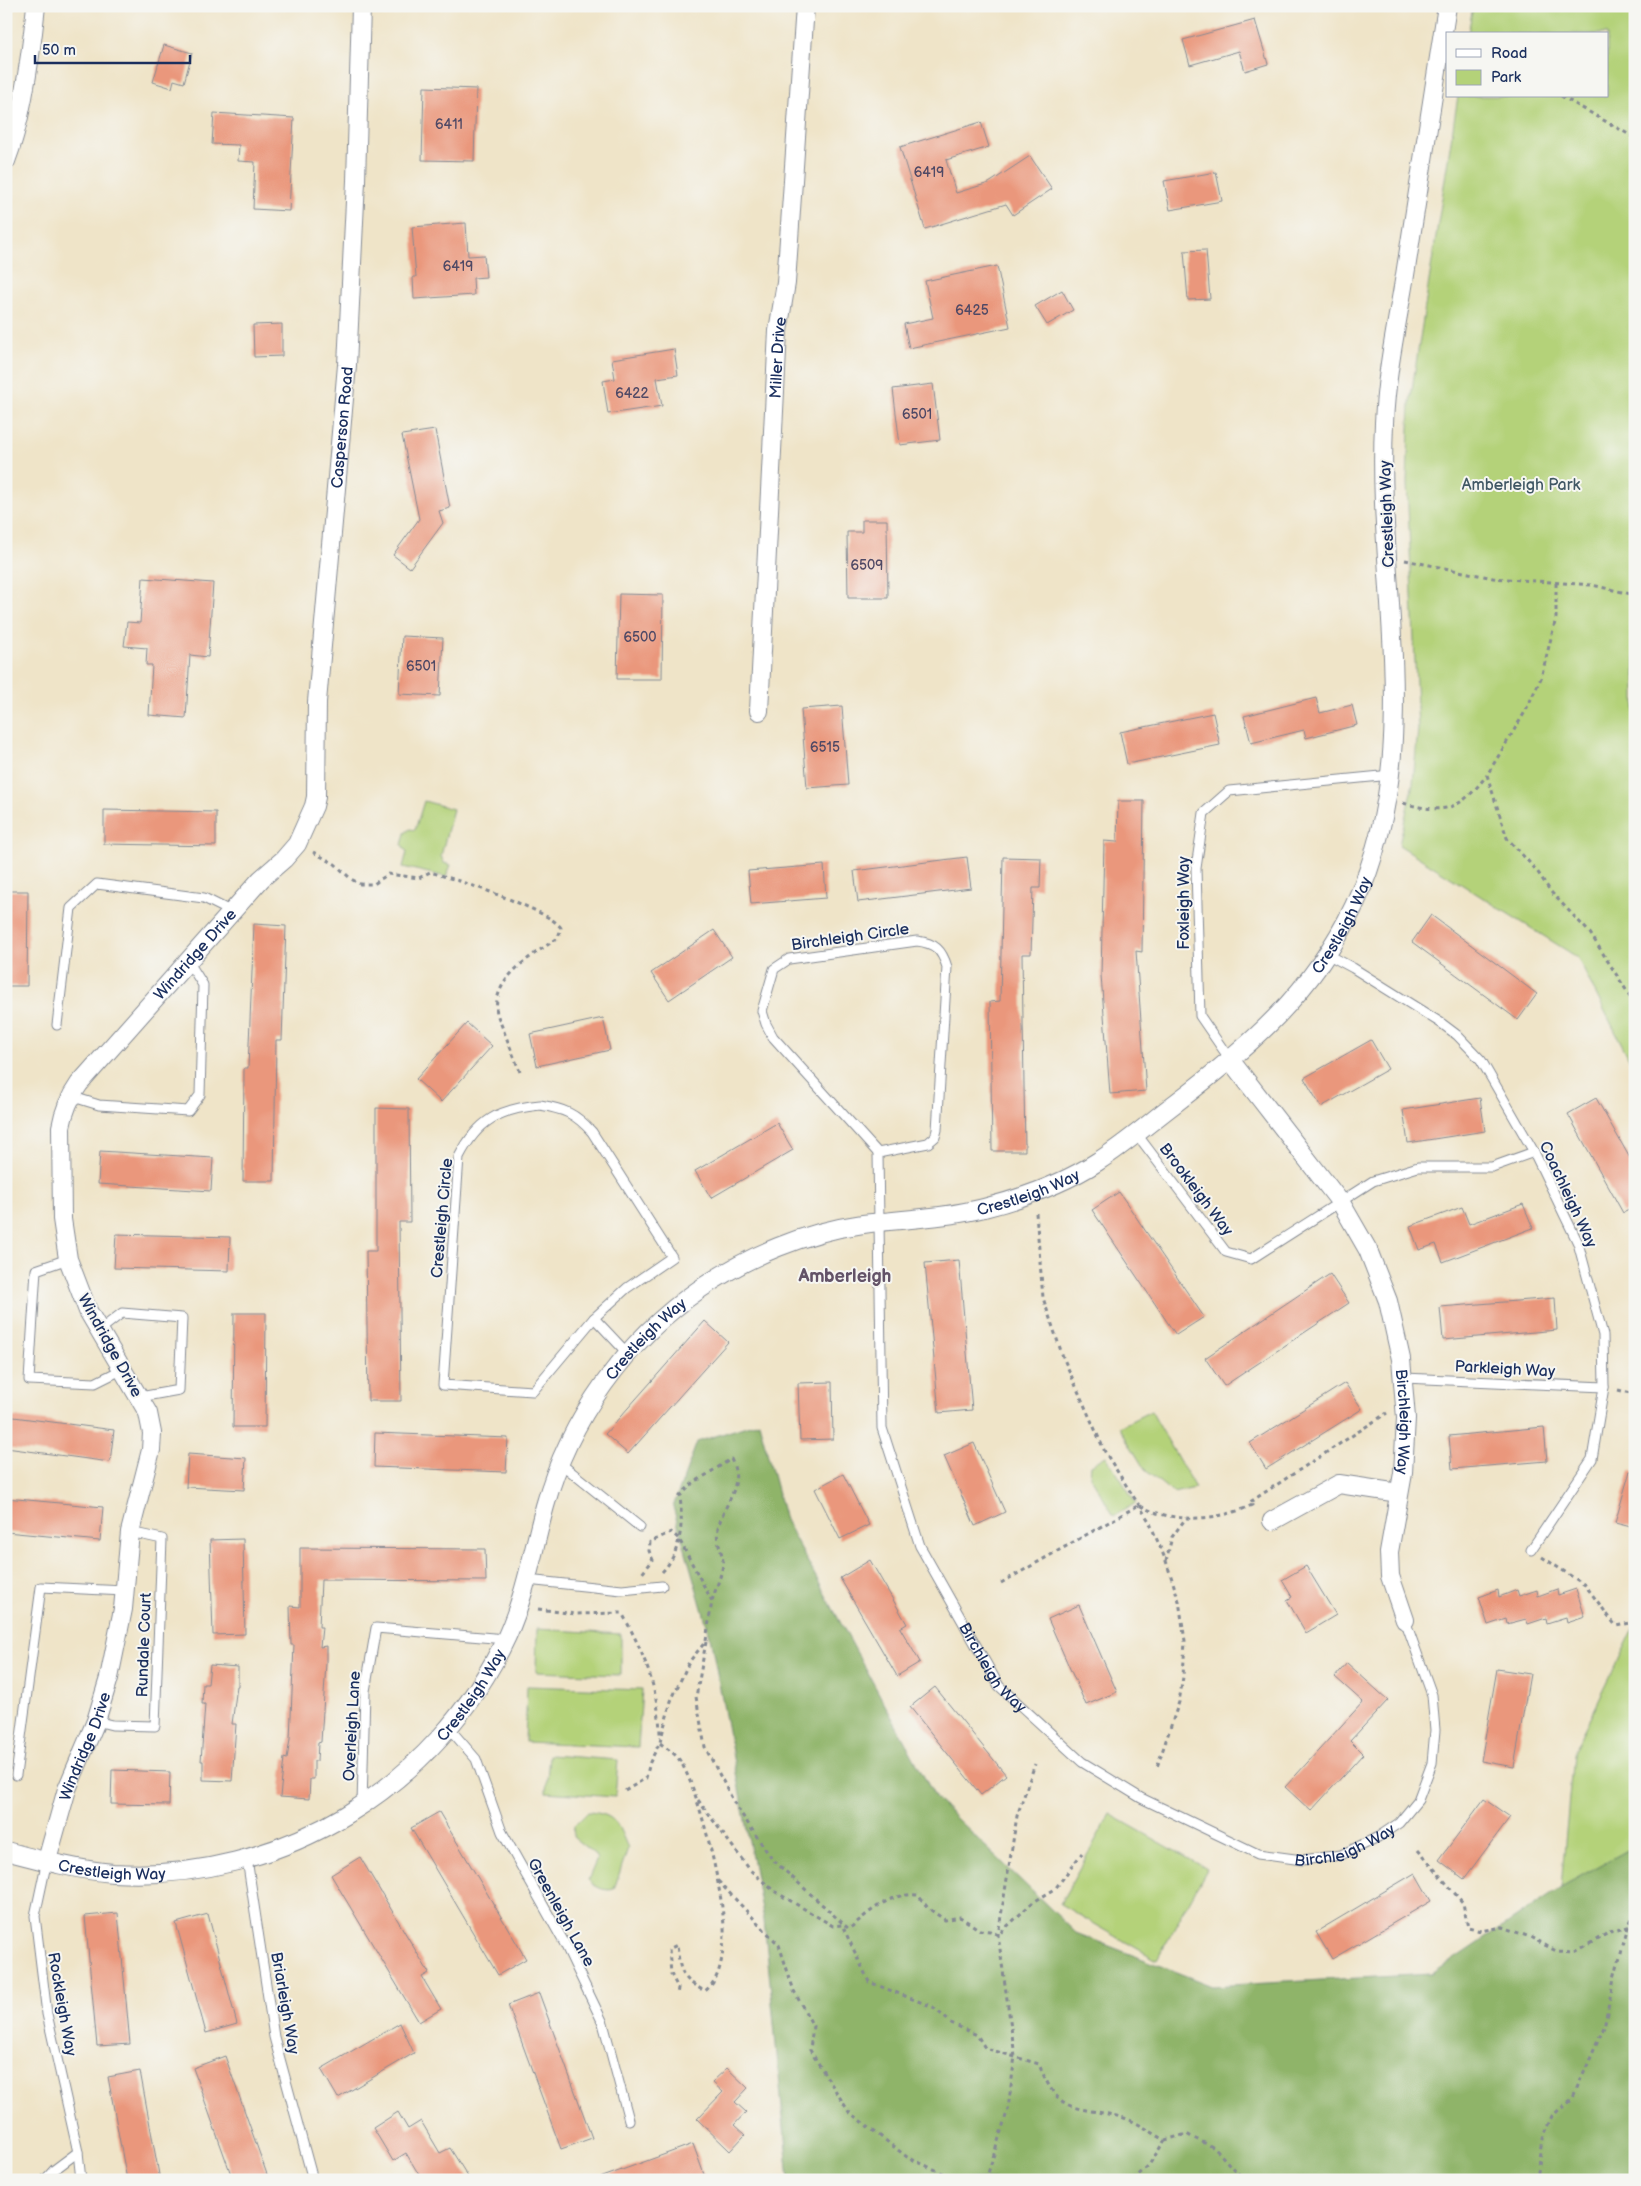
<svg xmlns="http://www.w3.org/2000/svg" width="1641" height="2186" font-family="'Balsamiq Sans',sans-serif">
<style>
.green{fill:#b4d279;stroke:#68806c}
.forest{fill:#8fb469;stroke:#557264}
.building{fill:#ea977b}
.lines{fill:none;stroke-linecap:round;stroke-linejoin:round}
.service-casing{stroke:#858a93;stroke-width:11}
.minor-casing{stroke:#858a93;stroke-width:20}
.path{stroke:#858a93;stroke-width:3;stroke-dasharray:4 4;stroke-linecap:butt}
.service{stroke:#fff;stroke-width:9}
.minor{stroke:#fff;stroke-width:18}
.labels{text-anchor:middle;stroke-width:4;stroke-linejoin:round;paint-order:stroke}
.number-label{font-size:14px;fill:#4f4965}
.street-label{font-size:16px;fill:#1b2f5e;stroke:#f6f6f2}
.park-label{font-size:16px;fill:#415865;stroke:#f6f6f2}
.neighbourhood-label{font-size:18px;font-weight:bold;fill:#635368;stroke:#f6f6f2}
</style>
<rect width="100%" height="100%" fill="#f6f6f2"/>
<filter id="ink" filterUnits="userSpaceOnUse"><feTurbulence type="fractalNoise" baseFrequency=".02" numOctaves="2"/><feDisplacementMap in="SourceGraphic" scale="10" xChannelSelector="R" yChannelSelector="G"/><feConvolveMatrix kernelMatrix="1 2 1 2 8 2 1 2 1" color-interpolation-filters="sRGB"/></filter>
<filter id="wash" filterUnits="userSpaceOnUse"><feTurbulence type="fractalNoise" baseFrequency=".0096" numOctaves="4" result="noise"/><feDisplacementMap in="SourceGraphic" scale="20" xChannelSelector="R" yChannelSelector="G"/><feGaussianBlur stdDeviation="1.12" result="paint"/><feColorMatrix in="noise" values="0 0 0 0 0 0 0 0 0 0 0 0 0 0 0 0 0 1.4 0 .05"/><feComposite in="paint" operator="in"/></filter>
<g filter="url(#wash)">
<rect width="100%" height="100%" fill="#efe4c8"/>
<path class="green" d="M1473,6h162v1064l-58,-113 -178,-112 14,-62 5,-54 -11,-246 3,-81 48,-306h149v-62h-139z
M424,801l29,8 -12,47 3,7 7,2 -5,12 -43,-10 4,-15 -5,-7 3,-12 5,-4 5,1z
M1151,1411l44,77 -22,5 -28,-23 -26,-43z
M1106,1456l30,47 -22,13 -24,-40 1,-11z
M1635,1626v220l-74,41 12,-133z
M537,1629l84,5v41l-85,-3z
M527,1686l115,4 -4,57 -113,-5z
M549,1755l69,5 -3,37 -69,-5z
M588,1812c29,2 29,12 40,36l-14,41c-9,3 -19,-2 -26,-9l9,-21 -4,-6 -20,-16 1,-11z
M1110,1814l97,55 -50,91 -97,-56z"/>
<path class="forest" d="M759,1422l26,98 151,279 140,134 136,53 220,-12 129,-87 74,-41v334h-846l-25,-260 -54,-284 -37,-129 24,-65z"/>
<g id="blocks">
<path class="building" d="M1255,20l13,44 -23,7 -6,-20 -49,14 -7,-25z
M164,45l28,8 -8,30 -10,-3 -2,8 -19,-6z
M424,87l52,2 -2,72 -52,-1z
M214,113l80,5 -5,93 -36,-2 2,-47 -17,-1 1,-16 -27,-1z
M981,122l8,25 -43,13 10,33 33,-10 41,-27 22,33 -39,26 -7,-11 -81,25 -25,-82z
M1216,172l6,29 -52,9 -6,-29z
M466,223l2,33 16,-1 2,22 -13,1 1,17 -60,4 -1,-22h3l-4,-50z
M1206,250l4,49 -22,1 -4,-49z
M997,266l13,61 -101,21 -5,-24 29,-6 -8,-37z
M1062,290l11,20 -26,15 -12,-19z
M282,324v32l-28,1 -1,-32z
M674,349l4,26 -21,3 5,28 -54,8 -5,-33 12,-2 -3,-20z
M933,384l7,56 -40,5 -7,-56z
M435,430l15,78 -11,3 4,12 -33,45 -17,-13 26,-36 -17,-84z
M862,520h25l1,78h-40l-1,-66h15z
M143,578l70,5 -5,74 -18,-2 -4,63 -37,-3 3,-50h-6l1,-17 -23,-2 3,-24 13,1z
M619,594l44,1 -1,84h-45z
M402,636l41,2 -3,58 -41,-2z
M1316,698l4,15 32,-8 5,20 -51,13 -2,-8 -53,13 -7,-27z
M842,706l6,79 -41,3 -6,-79z
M1213,713l7,32 -93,19 -7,-32z
M1118,801h26l-2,151 -6,-1 10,140 -36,3 -9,-119 3,-134 13,1z
M104,810l112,2v34l-112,-2z
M967,857l4,31 -113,14 -4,-31z
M1003,857l38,1 -1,30h-7l-2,66h-9l3,197h-33l-2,-149 10,-1z
M824,865l2,33 -75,6 -3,-33z
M6,891h22l-1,95h-21z
M1431,915l106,79 -19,26 -106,-78z
M254,924l32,2 -4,114h-6l-2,141h-31l1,-113h4z
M714,930l18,27 -63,43 -18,-27z
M603,1018l7,32 -73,16 -7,-32z
M467,1023l25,23 -51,56 -25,-23z
M1371,1040l17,29 -67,38 -17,-29z
M1480,1098l5,33 -77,12 -5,-33z
M1596,1098l39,69v40l-12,6 -55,-99z
M376,1108l33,1 1,113h-11l2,179h-33l-2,-150h10z
M777,1123l16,27 -82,48 -16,-27z
M100,1151l113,7 -2,33 -113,-7z
M1119,1192l85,125 -28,18 -84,-125z
M1523,1204l10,24 -90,34 -7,-18 -17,6 -9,-24 52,-19 7,17z
M116,1234l114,3 -1,34 -115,-3z
M959,1260l13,150 -33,3 -14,-150z
M1330,1274l19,29 -125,83 -19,-28z
M1555,1298l2,32 -114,10 -3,-33z
M234,1313h32l-1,114h-32z
M705,1321l23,21 -100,112 -23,-20z
M832,1382l1,57 -33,1 -2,-57z
M1345,1383l17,26 -96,60 -16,-26z
M6,1416l108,14 -4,32 -104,-14z
M1544,1427l3,34 -95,8 -3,-33z
M375,1433l133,5 -2,34 -132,-5z
M974,1443l31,69 -30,14 -31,-70z
M188,1454l58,4 -2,32 -58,-3z
M1630,1471l5,1v56l-20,-5z
M843,1474l26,51 -29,14 -25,-50z
M6,1498l97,9 -3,34 -94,-9z
M243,1539l2,95 -32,1 -3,-95z
M300,1548l185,1 1,32 -165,-1 -2,47h3l-2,20 6,-1v17l-5,79 -3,1 -1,18h-3v18h-4l-1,20 -29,-2 4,-39 3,1 3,-20 4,-94h-3l-1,-39 10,1z
M870,1560l37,64 -7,4 20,34 -23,14 -57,-98z
M1306,1566l30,49 -30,18 -19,-33 5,-3 -10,-17z
M1557,1589l1,6 18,-6 9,28 -18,6 -1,-6 -19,6 -1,-5 -18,6 -2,-5 -19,5 -1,-5 -18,6 -9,-28 19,-7 1,7 18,-7 2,6 18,-6 1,6z
M1079,1605l38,87 -31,13 -38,-86z
M1347,1663l41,37 -38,41 13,13 -52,57 -26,-24 78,-85 -28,-25z
M210,1665l28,2v19h-1l-5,38h4l-4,57 -29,-1v-19h-2l4,-57h-3l1,-20h5z
M1497,1669l33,5 -16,93 -33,-6z
M935,1687l71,88 -25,20 -71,-88z
M112,1770l58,2 -1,33 -58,-1z
M1484,1799l26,18 -46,62 -25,-19z
M439,1812l87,147 -28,16 -87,-147z
M360,1857l69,116 -7,4 19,32 -22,13 -88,-147z
M1415,1873l16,28 -99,58 -16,-27z
M118,1913l12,131 -33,2 -12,-130z
M208,1914l29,110 -31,9 -30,-110z
M539,1993l53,145 -31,11 -53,-144z
M400,2023l14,30 -76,45 -17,-29z
M225,2056l44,124h-36l-40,-112z
M727,2068l21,20 -13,14 11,10 -12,13 11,10 -15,16 -33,-32 26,-27 -11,-10z
M140,2071l20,109h-33l-19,-103z
M398,2112l10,17 13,-8 19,32 10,-5 20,32h-48l-16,-27 -13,8 -20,-33z
M693,2144l13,36h-106v-2z"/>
</g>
</g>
<g filter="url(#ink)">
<use href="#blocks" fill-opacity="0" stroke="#858a93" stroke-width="1"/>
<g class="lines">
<g class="service-casing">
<g id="service">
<path d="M917,941c18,2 25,9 30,26l-10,163 -2,7 -7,6 -50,10 -105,-116 -7,-13 -4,-13 12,-42 15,-10z"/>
<path d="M1327,954l26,14 88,55 16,12 24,25 53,92 44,91 25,92 1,52 -12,72 -61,91"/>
<path d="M57,1025l14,-117 26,-24 107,14 28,14"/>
<path d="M1231,1061l-31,-45 -4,-148 8,-55 25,-22 162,-16"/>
<path d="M70,1096l29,9 89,6 12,-16 3,-110 -15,-24"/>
<path d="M540,1105c24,4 35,8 52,27l80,125 -45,31 -33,30 -61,73 -90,-6 16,-228c19,-37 40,-48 81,-52z"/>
<path d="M1136,1133l90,119 25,7 122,-78 45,-14h74l42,-15"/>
<path id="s1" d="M878,1153l4,275 38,118 79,140 83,76 59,36 117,56 44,6 39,-5 37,-18 21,-14 19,-23 14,-37 3,-33 -3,-35 -27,-75"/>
<path d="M68,1259l-32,11 -7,110 66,3 28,-14"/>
<path d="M594,1318l34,36"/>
<path d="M100,1330l22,-17 60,5 -3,72 -39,7"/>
<path d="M1404,1378l200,9"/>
<path d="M560,1463l80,64"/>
<path d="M527,1580l95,10 40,-4"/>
<path d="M96,1721l16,4 43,1 7,-187 -32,-7"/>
<path d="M449,1728l27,31 26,73 64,114 37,77 26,97"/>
<path d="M16,1775l25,-188 84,4"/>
<path d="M362,1805l3,-114 11,-63 129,11"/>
<path d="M247,1859l27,178 39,143"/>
<path d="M47,1860l-12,56 12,98 31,138 3,28"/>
<path d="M45,2180l9,-10 24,-18"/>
</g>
</g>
<g class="minor-casing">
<g id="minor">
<path d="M6,161c17,-44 25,-107 30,-155"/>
<path id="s2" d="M759,711l19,-380 8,-48 19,-277"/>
<path id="s3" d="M1231,1061l110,142 27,47 20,51 13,58 5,59 -3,55 -14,79 1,24 15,44"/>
<path d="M1272,1521l67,-37 60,9"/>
<path id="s4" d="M6,1851c34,9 71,19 107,22 167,10 324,-86 394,-237 19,-42 26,-86 38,-130 24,-87 81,-166 155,-217 48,-33 105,-57 163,-65 40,-5 81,-6 121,-16 39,-10 79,-24 113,-46 27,-17 51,-38 76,-57 75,-57 140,-112 181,-199 73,-157 22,-318 30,-483 2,-50 13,-99 21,-148 14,-90 28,-179 42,-269"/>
<path id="s5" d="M47,1860l20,-71 29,-68 13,-43 14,-69 7,-77 21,-82 1,-17 -4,-20 -60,-102 -20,-52 -6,-40 -1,-92c3,-17 8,-29 18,-43l182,-205 23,-20 13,-15 17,-38 2,-9 1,-95 30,-337 9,-184 5,-175"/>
</g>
</g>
<path class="path" d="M1561,96l74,42
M1405,560l88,18 99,7 43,10
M1556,583v35l-15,60 -16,34 -38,63 20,63 30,33 14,21 39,41 45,71
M1403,803c43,12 57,7 84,-28
M313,852l22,12 16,15 9,5h14l14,-10 31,4 11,-6c25,7 120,38 131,56l-3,10c-25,17 -67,40 -61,76l23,58
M1036,1213l7,85 20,59 42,95 44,69 17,40 13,40 6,40 -2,36 -4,25 -22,65
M1618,1390l17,4
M1542,1557l43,28 31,41 19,-4
M1166,1561l6,-24 14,-19
M662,1572c20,-21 21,-49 18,-76l12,-12 39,-25c14,29 -7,42 -13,70 -3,11 5,23 5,34 -1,12 -8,27 -11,38
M1001,1583l138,-78c32,19 80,16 113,0l-2,-3 137,-89
M538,1609l37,5 47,-1c21,38 38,79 38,124
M706,1642l-10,55 9,50 31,59 36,53 77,70c20,-17 41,-37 69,-34l10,13 17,12 15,-3 20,13 10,1 8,4 34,-32 23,-14 27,-36
M660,1743c6,5 13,9 18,15 20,25 48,144 46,177 -1,20 -3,44 -19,56 -25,-12 -25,-21 -28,-46l-8,4 2,25 7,14 -1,7
M625,1791l21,-13 4,-16 10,-20 11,-41 18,-39 17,-21 6,-40 -33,-62 -8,-7 -21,10 -1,9 4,9 -12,15
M698,1800l52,70 24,21 59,35 9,-1 27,57 64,25 18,16 26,12 8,13 54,16c21,55 38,40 85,54 14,4 28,15 41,22l22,-6c8,6 21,9 28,15 11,10 18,22 31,31
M1418,1850l45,53 5,25 13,3 21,-4 28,10 26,14 19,1 35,-20 25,-7
M718,1881l61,64 15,46 19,35 -3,24 39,62 58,45 51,23
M986,2180l22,-71 7,-53 -17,-121 19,-119 18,-52
M1133,2180l16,-15 16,-25
M1534,2180l4,-8 6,-38 8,-18 21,-18 31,-71 10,-49 14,-51 7,-15"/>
<use href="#service" class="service"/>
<use href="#minor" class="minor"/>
</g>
</g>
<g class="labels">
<g class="number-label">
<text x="449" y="129">6411</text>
<text x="929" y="177">6419</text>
<text x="458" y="271">6419</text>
<text x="972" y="315">6425</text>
<text x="632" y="398">6422</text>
<text x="917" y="419">6501</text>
<text x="867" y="570">6509</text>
<text x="640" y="642">6500</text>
<text x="421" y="671">6501</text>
<text x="825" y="752">6515</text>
</g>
<g class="street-label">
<text dy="6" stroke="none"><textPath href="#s2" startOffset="354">Miller Drive</textPath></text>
<text dy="6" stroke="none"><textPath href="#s5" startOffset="1562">Casperson Road</textPath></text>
<text transform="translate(1386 514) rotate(-92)" y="6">Crestleigh Way</text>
<text transform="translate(1183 903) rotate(-90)" y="6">Foxleigh Way</text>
<text dy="6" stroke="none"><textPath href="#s4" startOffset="1771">Crestleigh Way</textPath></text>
<text transform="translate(850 936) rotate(-8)" y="6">Birchleigh Circle</text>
<text dy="6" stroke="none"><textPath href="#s5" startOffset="990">Windridge Drive</textPath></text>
<text transform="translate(1197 1189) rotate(53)" y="6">Brookleigh Way</text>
<text dy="6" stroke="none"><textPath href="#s4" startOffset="1351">Crestleigh Way</textPath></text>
<text transform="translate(1569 1194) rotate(65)" y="6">Coachleigh Way</text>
<text transform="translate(441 1218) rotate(-85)" y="6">Crestleigh Circle</text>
<text dy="6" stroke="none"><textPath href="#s4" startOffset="931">Crestleigh Way</textPath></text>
<text transform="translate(111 1345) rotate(61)" y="6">Windridge Drive</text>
<text transform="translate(1505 1368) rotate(3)" y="6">Parkleigh Way</text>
<text dy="6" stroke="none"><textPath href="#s3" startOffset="411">Birchleigh Way</textPath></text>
<text transform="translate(143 1645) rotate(-88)" y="6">Rundale Court</text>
<text dy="6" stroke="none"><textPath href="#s1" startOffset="541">Birchleigh Way</textPath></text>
<text dy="6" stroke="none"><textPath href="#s4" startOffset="528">Crestleigh Way</textPath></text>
<text transform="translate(351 1726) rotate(-87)" y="6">Overleigh Lane</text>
<text dy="6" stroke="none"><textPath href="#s5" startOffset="120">Windridge Drive</textPath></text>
<text dy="6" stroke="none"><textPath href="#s1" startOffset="961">Birchleigh Way</textPath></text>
<text dy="6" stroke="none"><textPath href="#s4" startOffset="108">Crestleigh Way</textPath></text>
<text transform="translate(562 1912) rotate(61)" y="6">Greenleigh Lane</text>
<text transform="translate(286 2003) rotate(80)" y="6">Briarleigh Way</text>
<text transform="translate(63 2004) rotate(80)" y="6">Rockleigh Way</text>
</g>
<g class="park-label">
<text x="1521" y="490">Amberleigh Park</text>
</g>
<g class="neighbourhood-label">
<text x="845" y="1282">Amberleigh</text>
</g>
</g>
<rect width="1641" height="2186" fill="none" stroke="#f6f6f2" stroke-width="25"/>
<rect x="1446" y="32" width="162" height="65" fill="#f6f6f2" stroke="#9ea6b7"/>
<rect x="1456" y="49" width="25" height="8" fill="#ffffff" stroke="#9ea6b7"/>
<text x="1491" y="58" font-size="15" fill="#1b2f5e">Road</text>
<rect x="1456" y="70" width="25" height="15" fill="#b4d279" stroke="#9ea6b7"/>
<text x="1491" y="82" font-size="15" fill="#1b2f5e">Park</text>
<path d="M35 55v8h155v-8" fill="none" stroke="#1b2f5e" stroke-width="2.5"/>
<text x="42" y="55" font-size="15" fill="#1b2f5e" stroke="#f6f6f2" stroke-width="4" paint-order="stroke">50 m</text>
</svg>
